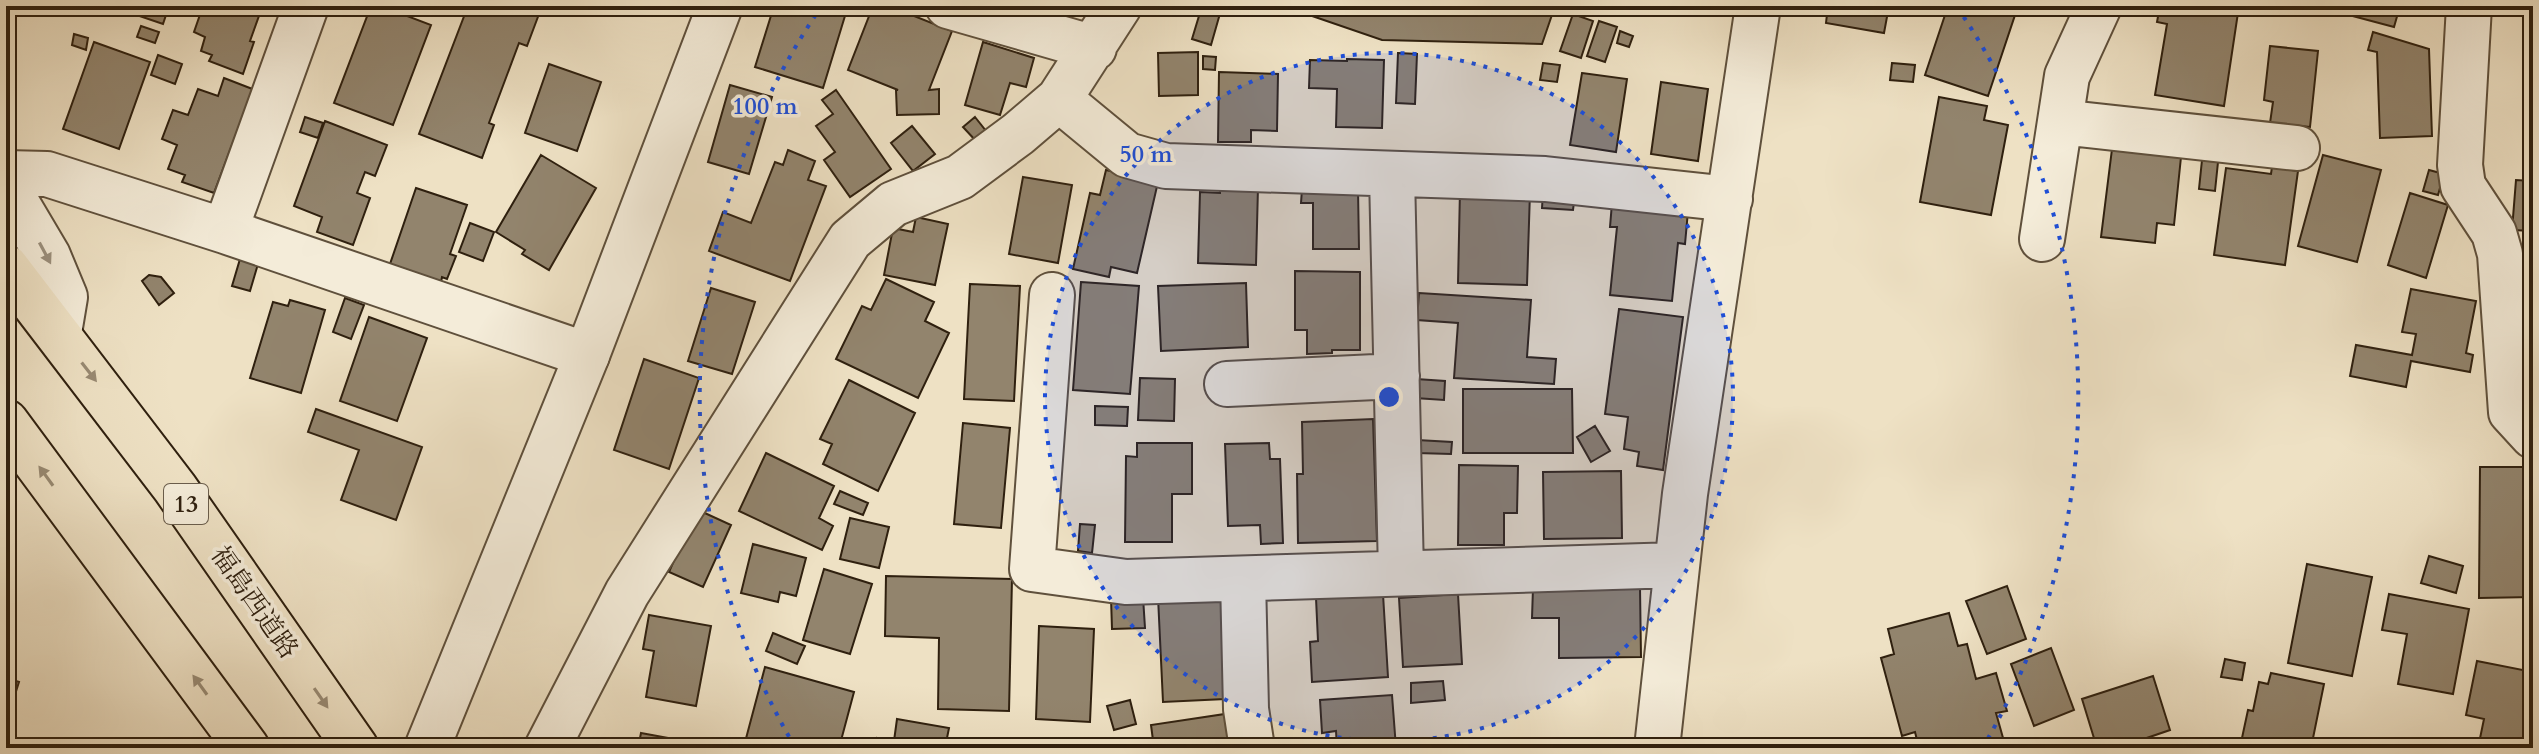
<svg xmlns="http://www.w3.org/2000/svg" width="2539" height="754" font-family="Cardo,'Noto Serif JP',serif">
<style>
.building{fill:#92846d;stroke:#2f200f;stroke-width:2}
.lines{fill:none;stroke-linecap:round;stroke-linejoin:round}
.minor-casing{stroke:#5f503c;stroke-width:48}
.tertiary-casing{stroke:#5f503c;stroke-width:48}
.trunk-casing{stroke:#2f200f;stroke-width:48}
.minor{stroke:#f4ecd9;stroke-width:44}
.tertiary{stroke:#f4ecd9;stroke-width:44}
.trunk{stroke:#eee1c4;stroke-width:44}
.oneway{fill:#9b907e}
.oneway2{fill:#988a73}
.ring{fill:none;stroke:#1d4ed8;stroke-width:4;stroke-dasharray:4 8}
.labels{text-anchor:middle;stroke-width:7;stroke-linejoin:round;paint-order:stroke}
.shield{fill:#f4ecd9;stroke:#6a5d4c;stroke-width:2}
.shield-label{font-size:24px;font-weight:bold;fill:#2f200f}
.street-label{font-size:26px;fill:#2f200f;stroke:#f4ecd9}
.centre{fill:#1d4ed8;stroke:#f4ecd9;stroke-width:4}
.ring-label{font-size:24px;text-anchor:middle;font-weight:bold;fill:#1d4ed8;stroke:#f4ecd9;stroke-width:7;stroke-linejoin:round;paint-order:stroke}
</style>
<rect width="100%" height="100%" fill="#eee1c4"/>
<filter id="stains"><feTurbulence type="fractalNoise" baseFrequency=".0025" numOctaves="4"/><feColorMatrix values="0 0 0 0 .2 0 0 0 0 .09 0 0 0 0 .02 0 0 0 .5 -.17"/></filter>
<radialGradient id="worn" r=".72"><stop offset=".6" stop-color="#630" stop-opacity="0"/><stop offset="1" stop-color="#630" stop-opacity=".3"/></radialGradient>
<path class="building" d="M110,6h59l-6,18z
M203,6h38l19,7 -10,28 4,1 -11,32 -34,-13 3,-6 -11,-4 4,-14 -11,-5z
M371,6h10l50,19 -38,100 -59,-22z
M468,6h74l-15,40 -8,-3 -30,80 5,2 -12,33 -63,-24z
M774,6h74l-25,82 -68,-21z
M873,6h16l63,25 -23,59 10,-1v25l-42,1 -1,-25h2l-50,-20z
M1202,6l19,4 -10,35 -19,-6z
M1283,6h272l-13,38 -160,-4z
M1828,6h61l-5,27 -58,-10z
M1948,6h51l17,6 -28,84 -63,-21z
M2160,6h79l-15,100 -69,-11 12,-71 -10,-2z
M2315,6h85l-6,21z
M1573,14l20,7 -12,37 -21,-7z
M1599,21l18,6 -12,35 -18,-6z
M141,26l18,6 -4,11 -18,-6z
M1620,31l13,5 -4,11 -12,-4z
M2373,32l56,17 3,87 -52,2 -3,-86 -9,-2z
M74,34l14,4 -2,12 -14,-5z
M2529,35h4v24l-5,-1z
M94,42l56,20 -31,87 -56,-20z
M983,42l51,16 -8,29 -16,-4 -10,32 -35,-10z
M2270,46l48,5 -8,76 -40,-4 3,-21 -9,-2z
M1198,52v43l-39,1 -1,-43z
M1398,53l19,1 -2,50 -19,-1z
M158,55l24,9 -7,20 -24,-9z
M1203,56l13,1 -1,13 -12,-1z
M1347,59l37,1 -2,68 -46,-1 1,-38 -28,-1 1,-28 37,1z
M1543,63l17,2 -3,17 -17,-2z
M1892,63l23,2 -2,17 -23,-2z
M549,64l52,18 -24,69 -52,-18z
M1219,72l59,2 -1,57 -26,-1v12h-33z
M1582,73l45,6 -11,73 -46,-7z
M224,78l36,14 -13,13 -33,88 -32,-11 3,-7 -17,-6 9,-24 -15,-6 11,-29 15,5 10,-26 20,7z
M1661,82l47,7 -10,72 -47,-7z
M730,85l42,12 -23,77 -41,-12z
M836,90l55,79 -41,28 -26,-37 11,-8 -19,-26 17,-12 -11,-14z
M1939,97l48,9 -3,14 24,5 -17,90 -71,-13z
M305,117l18,6 -5,15 -18,-6z
M975,117l11,14 -10,10 -13,-14z
M325,121l62,24 -12,31 -10,-4 -8,21 13,5 -17,47 -36,-13 5,-15 -28,-11z
M912,126l23,28 -22,17 -22,-28z
M2112,149l69,8 -7,68 -17,-2 -2,20 -54,-6z
M788,150l27,11 -7,19 18,6 -36,95 -81,-30 14,-39 28,11 24,-61 8,3z
M541,155l55,33 -47,82 -27,-16 3,-4 -29,-18z
M2323,155l58,15 -24,92 -59,-16z
M2202,160l16,2 -3,29 -16,-2z
M2272,167l26,4 -13,94 -71,-10 12,-87 45,6z
M1106,170l52,12 -21,91 -26,-6 -2,10 -36,-8 17,-76 10,2z
M2429,170l15,4 -6,21 -15,-4z
M2533,172v59l-21,-1 4,-50 16,1z
M1023,177l49,8 -14,78 -49,-9z
M1220,187h38l-2,78 -58,-2 2,-71 20,1z
M416,188l51,17 -17,49 6,2 -9,23 -5,-2 -1,5 -51,-18z
M1358,188l1,61h-46v-46h-12l1,-14z
M1460,190l70,2 -3,93 -69,-2z
M1543,192l32,3 -2,15 -31,-2z
M2410,193l38,12 -22,73 -38,-13z
M1612,203l76,8 -3,33 -7,-1 -6,58 -62,-6 7,-68h-7z
M916,217l32,7 -13,61 -51,-10 9,-47 20,4z
M470,223l24,9 -11,29 -24,-9z
M240,259l18,5 -8,27 -18,-5z
M1295,271l65,1v78h-28v3l-25,1v-24h-12z
M149,275l12,2 13,16 -15,12 -17,-24z
M886,279l48,23 -9,19 24,12 -31,65 -82,-39 26,-53 9,4z
M1081,282l58,4 -9,108 -57,-4z
M1246,283l2,64 -87,4 -3,-65z
M970,284l50,2 -6,115 -50,-2z
M711,288l44,14 -23,72 -44,-13z
M2411,289l65,12 -10,52 7,2 -3,17 -59,-11 -5,26 -56,-11 6,-31 56,10 4,-21 -14,-2z
M1419,293l112,7 -4,57 29,2 -2,25 -100,-6 4,-55 -41,-3z
M345,298l19,7 -13,34 -18,-7z
M290,300l35,10 -24,83 -51,-15 23,-76 15,4z
M1619,309l64,8 -20,153 -26,-4 2,-14 -15,-3 4,-32 -23,-3z
M369,317l58,21 -30,83 -57,-20z
M644,359l55,19 -30,91 -55,-19z
M1140,378l35,1 -1,42 -36,-1z
M1416,379l29,2 -1,19 -29,-2z
M849,380l66,33 -37,78 -55,-27 9,-20 -12,-5z
M1463,389h109l1,64h-110z
M1095,406l33,1 -1,19 -32,-1z
M316,409l106,38 -26,73 -55,-20 18,-50 -51,-18z
M1373,419l4,122 -79,2 -1,-69h6l-1,-52z
M963,423l47,5 -9,100 -47,-4z
M1595,426l15,25 -19,11 -14,-25z
M1417,440l35,2 -1,12 -34,-1z
M1137,443h55v51h-20v48h-47l1,-86 11,1z
M1269,443l1,16h10l3,84 -22,1 -1,-19 -32,1 -3,-82z
M766,453l68,33 -15,32 14,8 -11,24 -83,-39z
M1459,465l59,1 -1,47h-13v32h-46z
M2480,467h53v130l-54,1z
M1621,471l1,67 -78,1 -1,-67z
M840,491l28,12 -5,12 -29,-11z
M696,509l35,16 -28,62 -34,-15z
M850,518l39,9 -10,41 -39,-9z
M1080,524l15,1 -3,28 -14,-2z
M753,544l53,14 -10,38 -16,-4 -2,10 -37,-9z
M2429,556l34,10 -7,27 -35,-10z
M2307,564l65,13 -20,99 -64,-13z
M824,569l48,15 -22,70 -47,-14z
M886,576l126,3 -3,132 -71,-2 1,-71 -54,-2z
M2007,586l19,53 -39,15 -21,-53z
M1533,588h107l1,69 -82,1v-40h-27z
M1221,594l4,105 -62,3 -5,-105z
M1383,594l5,83 -76,5 -2,-40 8,-1 -2,-43z
M1458,594l4,70 -59,3 -4,-69z
M2389,594l80,15 -16,85 -55,-10 9,-50 -25,-4z
M1143,597l2,31 -33,1 -1,-31z
M1949,613l9,33 9,-2 9,35 20,-6 11,38 -11,2 9,32 -13,3h-73l-4,-16 -13,4 -21,-78 13,-4 -6,-25z
M649,615l62,11 -15,80 -50,-9 8,-46 -11,-2z
M1039,626l55,3 -4,93 -54,-3z
M773,633l32,13 -8,18 -31,-13z
M2051,648l23,62 -40,16 -23,-62z
M2225,659l20,4 -3,17 -21,-3z
M2477,661l56,11v49l-5,27h-50l6,-29 -18,-4z
M765,667l89,25 -15,56h-86l-9,-2z
M2271,673l53,11 -13,64h-43l1,-4 -27,-6 6,-28 5,1 6,-29 9,2z
M2153,676l17,54 -32,11 2,7h-43l-15,-49z
M6,678l13,4 -13,41z
M1443,681l2,19 -34,3v-20z
M1392,695l4,53h-59l-1,-17 -14,2 -2,-33z
M1130,700l6,24 -22,6 -7,-24z
M1225,714l4,34h-75l-3,-23z
M897,719l52,9 -4,20h-70l2,-10 17,3z
M641,733l60,11 -1,4h-62z
M965,739l51,9h-52z"/>
<g class="lines">
<g class="minor-casing">
<path id="minor" d="M948,6l146,42
M2469,6l-9,159 3,21 31,47 6,21 11,158 22,24
M1059,99l68,56 39,11 379,13 185,20
M2060,122l237,26
M6,173l41,1 178,57 362,124
M1392,175l9,398
M6,185l42,71 17,41 -6,36
M225,231l81,-225
M2042,239l25,-163 32,-70
M1052,295l-20,274 94,13 551,-17
M1227,384l170,-8
M1243,579l3,130 6,39
M547,748l80,-155 223,-353 43,-36 67,-27 58,-43 41,-35 60,-93
M1657,748l28,-254 73,-488"/>
</g>
<g class="tertiary-casing">
<path id="tertiary" d="M427,748l160,-393 133,-349"/>
</g>
<g class="trunk-casing">
<path id="trunk" d="M6,267l169,221 181,260
M6,422l241,326"/>
</g>
<use href="#minor" class="minor"/>
<use href="#tertiary" class="tertiary"/>
<use href="#trunk" class="trunk"/>
</g>
<defs><path id="oneway-solid" d="M-6-.8H1V-3.2L6.5 0L1 3.2V.8H-6Z" transform="scale(2)"/></defs>
<use class="oneway" href="#oneway-solid" transform="translate(45 253) rotate(62)"/>
<g class="oneway2">
<use href="#oneway-solid" transform="translate(89 372) rotate(52)"/>
<use href="#oneway-solid" transform="translate(46 476) rotate(-126)"/>
<use href="#oneway-solid" transform="translate(200 685) rotate(-126)"/>
<use href="#oneway-solid" transform="translate(321 698) rotate(55)"/>
</g>
<circle cx="1389" cy="397" r="344" fill="#1d4ed8" fill-opacity=".12"/>
<g class="ring">
<circle cx="1389" cy="397" r="344"/>
<path d="M795 747A689 689 0 0 1 821 7M1957 7A689 689 0 0 1 1983 747"/>
</g>
<g class="labels">
<rect class="shield" x="164" y="484" width="44" height="40" rx="6"/>
<g class="shield-label">
<text x="186" y="512">13</text>
</g>
<g class="street-label">
<text transform="translate(255 602) rotate(55)" y="9">福島西道路</text>
</g>
</g>
<circle cx="1389" cy="397" r="12" class="centre"/>
<g class="ring-label">
<text x="765" y="114">100 m</text>
<text x="1146" y="162">50 m</text>
</g>
<rect width="2539" height="754" fill="none" stroke="#eee1c4" stroke-width="32"/>
<rect x="8" y="8" width="2523" height="738" fill="none" stroke="#2f200f" stroke-width="4"/>
<rect x="16" y="16" width="2507" height="722" fill="none" stroke="#2f200f" stroke-width="2"/>
<rect width="100%" height="100%" filter="url(#stains)"/>
<rect width="100%" height="100%" fill="url(#worn)"/>
</svg>
